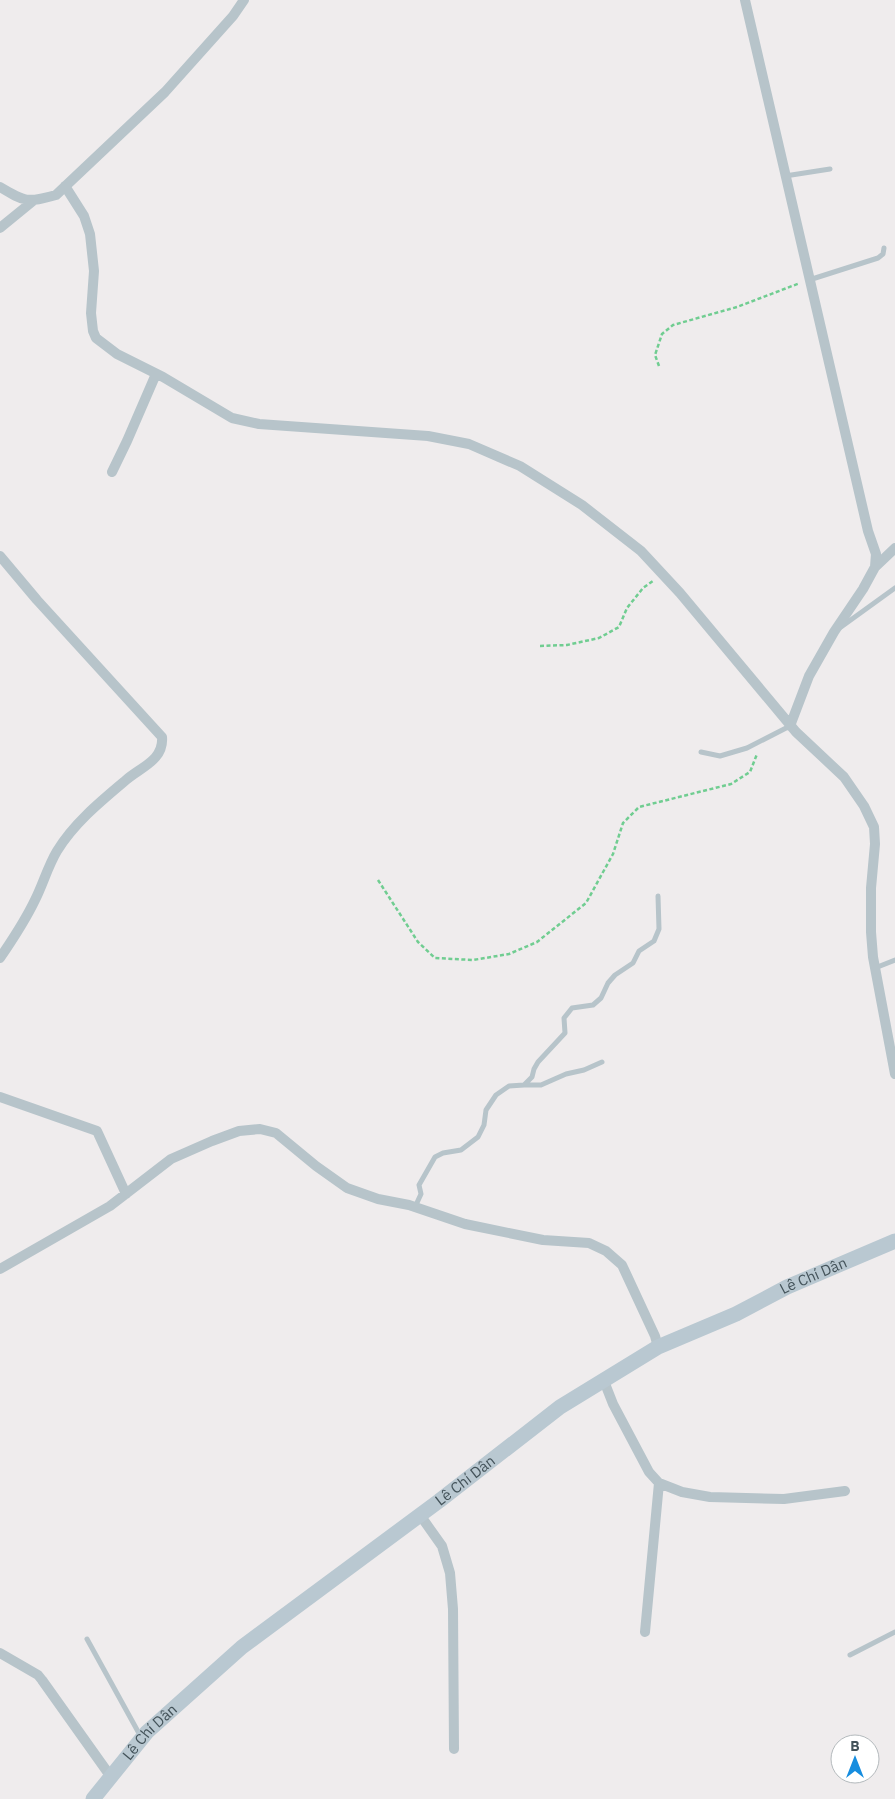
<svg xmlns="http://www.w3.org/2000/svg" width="895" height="1799" font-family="'IBM Plex Sans',sans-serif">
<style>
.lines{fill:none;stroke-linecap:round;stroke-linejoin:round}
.path{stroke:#70cd91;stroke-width:2.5;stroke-dasharray:4 2.5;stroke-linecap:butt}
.lane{stroke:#b7c4ca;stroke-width:5}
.street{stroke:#b7c4ca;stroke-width:10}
.secondary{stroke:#b9c8d1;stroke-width:15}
.labels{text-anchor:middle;stroke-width:4;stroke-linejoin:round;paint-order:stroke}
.street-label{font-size:15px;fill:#44535a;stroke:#fff}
</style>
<rect width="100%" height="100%" fill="#efeced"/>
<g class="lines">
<path class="path" d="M659,366l-4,-11 7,-21 11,-9 64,-18 63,-24
M540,646l27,-1 32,-7 20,-11 8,-19 16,-20 10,-7
M378,880l40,62 17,16 38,2 36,-6 28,-12 49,-39 27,-49 10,-31 16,-16 92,-23 19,-12 7,-18"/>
<path class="lane" d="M785,176l45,-7
M809,280l69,-22 5,-4 1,-6
M841,627l54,-39
M701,752l19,4 27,-8 43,-22
M875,968l20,-8
M524,1085h17l25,-11 18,-4 18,-8
M415,1207l6,-13 -2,-9 16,-28 8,-4 18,-3 17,-13 6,-12 2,-15 10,-15 13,-9 15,-1 8,-8 2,-8 4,-7 27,-29 -1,-15 8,-10 21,-3 8,-7 7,-15 7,-8 18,-12 6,-12 15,-10 5,-12 -1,-33
M87,1639l54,98
M850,1655l45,-23"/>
<path class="street" d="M745,0l123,531 8,23 -1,13 -12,22 -29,43 -25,44 -19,50
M65,186l19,30 6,18 4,37 -3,42 2,18 3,7 21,16 46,23 69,41 27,6 169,12 41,8 51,22 62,39 59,46 39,42 116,139 48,45 20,29 10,21 1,17 -4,44v44l2,25 22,117
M0,187c25,15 27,16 56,8l109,-103 68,-76 11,-16
M0,228l33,-27
M112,472l15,-31 29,-67
M0,556l37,44 125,137c2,23 -21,30 -36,43 -25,21 -52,43 -69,71 -9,15 -14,33 -22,49 -10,21 -22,39 -35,58
M875,567l20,-19
M0,1097l97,34 29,63
M0,1269l110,-63 61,-47 41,-18 27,-10 21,-2 16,4 40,33 31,22 31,11 31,6 56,19 78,16 46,3 17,8 16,14 33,71 3,11
M604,1381l9,23 36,68 10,11 23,9 28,5 74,2 61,-8
M420,1515l22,31 8,27 3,36 1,140
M645,1632l14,-149
M0,1653l38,22 4,5 69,97"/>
<path class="secondary" id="s1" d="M93,1799l54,-67 95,-85 197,-146 121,-94 98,-60 78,-33 51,-27 108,-46"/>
</g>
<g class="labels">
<g class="street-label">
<text dy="5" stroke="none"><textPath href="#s1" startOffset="898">Lê Chí Dân</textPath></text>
<text dy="5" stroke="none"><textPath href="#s1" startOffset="492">Lê Chí Dân</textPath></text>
<text dy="5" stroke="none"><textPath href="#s1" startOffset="88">Lê Chí Dân</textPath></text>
</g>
</g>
<g transform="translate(855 1759)"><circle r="24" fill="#ffffff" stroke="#b4babd"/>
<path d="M0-4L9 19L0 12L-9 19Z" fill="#168ddf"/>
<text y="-8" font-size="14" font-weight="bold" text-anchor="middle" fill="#44535a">B</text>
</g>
</svg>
